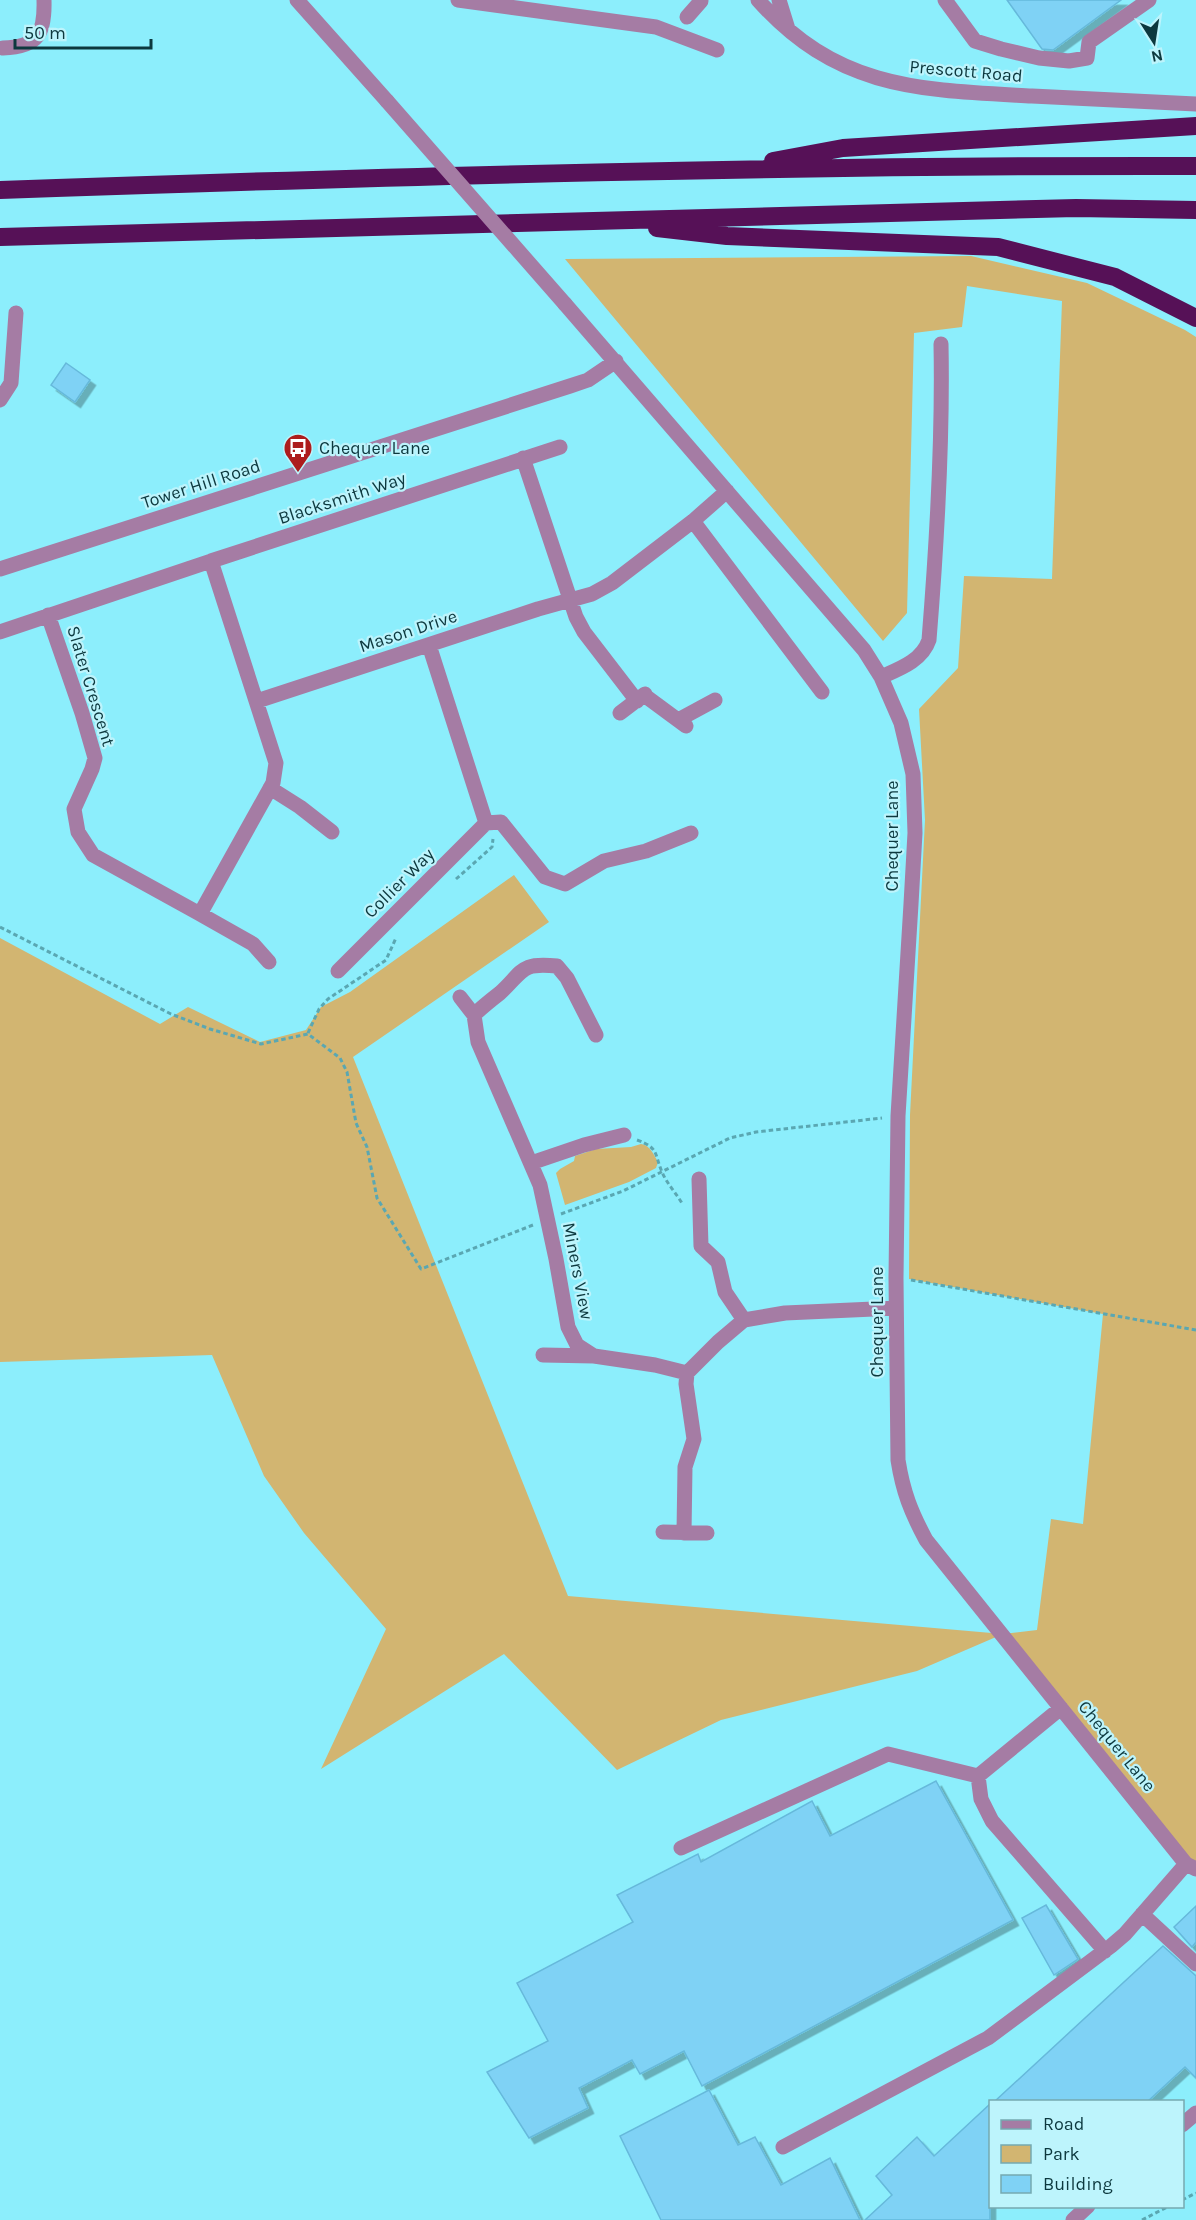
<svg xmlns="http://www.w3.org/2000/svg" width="1196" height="2220" font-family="Karla,sans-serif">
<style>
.green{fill:#d2b571}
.building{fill:#7fd2f5;stroke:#66b9db;stroke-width:1.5;filter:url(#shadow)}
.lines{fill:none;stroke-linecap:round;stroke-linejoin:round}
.path{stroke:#5aa7b2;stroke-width:3;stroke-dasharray:4.5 3;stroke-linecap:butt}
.minor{stroke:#a57ca4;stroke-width:15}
.highway{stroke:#561157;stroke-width:18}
.minor-bridge{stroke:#a57ca4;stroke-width:15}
.labels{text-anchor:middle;stroke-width:4.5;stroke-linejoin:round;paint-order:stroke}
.street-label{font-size:18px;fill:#0c383e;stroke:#bdf4fc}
.poi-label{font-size:18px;fill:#0c383e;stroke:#bdf4fc;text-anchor:start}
</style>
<defs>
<filter id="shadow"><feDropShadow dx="5.5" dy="5.5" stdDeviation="0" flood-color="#0004"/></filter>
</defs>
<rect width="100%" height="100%" fill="#8ceefc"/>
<path class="green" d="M971,256l116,27 98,47 11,7v1532l-193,-235 -86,37 -196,49 -104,50 -113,-116 -183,115 65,-140 -82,-96 -40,-57 -52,-121 -212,7v-424l160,86 28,-17 72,35 46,-12 15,-23 29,-15 164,-117 35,47 -196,135 215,539 435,38 34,-4 14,-111 32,5 20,-210 -194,-35 1,-164 15,-295 -6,-111 39,-41 6,-92 88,3 10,-278 -95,-15 -5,41 -48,6 -7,280 -24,28 -318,-382z
M641,1144c9,1 13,11 17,18l-2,6 -27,14 -64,23 -9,-32 4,-4 14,-8 1,-5 21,-7 35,-2z"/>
<path class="building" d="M1007,0h114l-68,50 -11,-1z
M66,363l24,17 -15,22 -24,-17z
M936,1781l77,139 -311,166 -18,-35 -44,23 -8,-14 -53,28 9,20 -59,30 -42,-66 61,-31 -31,-58 116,-61 -16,-27 81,-41 3,8 111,-61 18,35z
M1046,1905l32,54 -24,16 -32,-57z
M1196,1906v36l-4,5 -18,-20z
M1163,1946l33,30v102l-11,-11 -38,35h-153z
M709,2090l29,55 17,-8 26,48 49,-27 30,62h-199l-41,-84z
M990,2104v116h-125l27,-25 -16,-19 41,-39 17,19z"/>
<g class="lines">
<path class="path" d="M456,879l36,-32 1,-8
M0,927l171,87 39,15 51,15 47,-10 32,24 7,14 9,51 11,24 10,51 44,71 112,-44
M308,1033l11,-24 9,-10 58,-39 10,-22
M637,1140c22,8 17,13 25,32 5,12 15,22 21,33
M561,1214l62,-23 107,-53 26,-6 126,-14
M911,1280l285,50
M1182,2200l14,-7
M1142,2220l27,-14"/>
<path class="minor" d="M297,0l90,101
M458,0l198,27 61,23
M758,0c80,90 163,90 274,96 55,3 109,5 164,8
M779,0l9,29
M945,0l30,41 26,8 38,9 30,3 18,-3 2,-16 60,-42
M687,17l14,-16 -1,-1
M3,48c35,-1 42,-14 41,-48
M565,304l299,346 17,27 20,46 12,51 1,29 1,30 -4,71 -13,212 -2,162 2,182c5,32 13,52 28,80l260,324 10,5
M0,400l11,-17 5,-70
M523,458l53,159 8,15 53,69
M693,521l129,171
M211,561l349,-114
M0,569l570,-183 18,-6 28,-19
M48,615l34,98 13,45 -3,11 -18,40 4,23 15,23 107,59
M0,632l211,-71 65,202 -3,20 -73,131 53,30 16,18
M881,677c18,-8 41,-16 48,-37 8,-99 14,-197 12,-296
M644,695l42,31
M257,701l281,-92 54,-15 20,-11 81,-62 34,-30
M620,713l25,-19
M678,720l37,-20
M270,788l30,19 32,25
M486,823l15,-1 44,55 20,7 39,-23 42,-10 45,-18
M338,971l148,-148 -57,-178
M460,997l14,18
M596,1035l-29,-57 -10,-12c-37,-4 -33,5 -57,27 -9,7 -18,14 -26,22l4,27 62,143 16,74 12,68 9,18 17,11 61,9 32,8
M531,1163l53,-18 40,-10
M699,1179l2,67 17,16 7,30 19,28
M543,1355l51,1
M663,1532l44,1
M684,1533l1,-66 9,-28 -8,-55 1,-11 31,-31 26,-22 41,-7 111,-5
M1061,1708l-83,68 3,23 11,22 113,130
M681,1848l207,-94 90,22
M1142,1914l54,50
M1182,2125l14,-12
M783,2147l205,-109 123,-92 14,-12 61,-70
M1073,2220l15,-14"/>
<path class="highway" d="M773,161l70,-13 353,-22
M0,190c398,-14 797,-25 1196,-24
M657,228l70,8 271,11 117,30 81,41
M0,237l1076,-29 120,2"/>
<path class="minor-bridge" d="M387,101l178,203"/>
</g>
<defs>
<g id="bus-pin" transform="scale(1.5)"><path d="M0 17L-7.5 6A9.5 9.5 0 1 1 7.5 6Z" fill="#ad1c1c" stroke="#bdf4fc"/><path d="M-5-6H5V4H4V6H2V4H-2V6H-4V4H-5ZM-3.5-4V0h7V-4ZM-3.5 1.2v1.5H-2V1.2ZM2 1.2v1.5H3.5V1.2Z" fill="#fff"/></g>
</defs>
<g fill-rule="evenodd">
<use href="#bus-pin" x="298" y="448"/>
</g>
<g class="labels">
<g class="street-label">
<text transform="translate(966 71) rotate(5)" y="6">Prescott Road</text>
<text transform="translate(201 484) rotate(-18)" y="6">Tower Hill Road</text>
<text transform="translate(342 498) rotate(-18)" y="6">Blacksmith Way</text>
<text transform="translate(408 631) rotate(-18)" y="6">Mason Drive</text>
<text transform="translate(91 686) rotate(73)" y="6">Slater Crescent</text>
<text transform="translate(892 836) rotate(-90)" y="6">Chequer Lane</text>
<text transform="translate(399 883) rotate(-45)" y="6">Collier Way</text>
<text transform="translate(578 1271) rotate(79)" y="6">Miners View</text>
<text transform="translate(877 1322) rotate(-90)" y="6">Chequer Lane</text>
<text transform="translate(1117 1746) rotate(51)" y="6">Chequer Lane</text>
</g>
<g class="poi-label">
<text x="319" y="454">Chequer Lane</text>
</g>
</g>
<rect x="989" y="2100" width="195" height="108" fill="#bdf4fc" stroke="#76a9b0" stroke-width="1.5"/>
<rect x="1001" y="2120" width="30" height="9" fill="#a57ca4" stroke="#76a9b0" stroke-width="1.5"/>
<text x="1043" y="2130" font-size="18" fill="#0c383e">Road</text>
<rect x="1001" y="2145" width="30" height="18" fill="#d2b571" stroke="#76a9b0" stroke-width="1.5"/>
<text x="1043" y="2160" font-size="18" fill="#0c383e">Park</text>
<rect x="1001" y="2175" width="30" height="18" fill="#7fd2f5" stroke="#76a9b0" stroke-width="1.5"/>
<text x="1043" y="2190" font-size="18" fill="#0c383e">Building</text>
<g transform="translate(1154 42) rotate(168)" stroke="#bdf4fc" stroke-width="4.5" paint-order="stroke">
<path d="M0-4.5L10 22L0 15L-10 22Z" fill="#0c383e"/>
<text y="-9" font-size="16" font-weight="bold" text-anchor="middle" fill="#0c383e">N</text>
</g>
<path d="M15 39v9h136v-9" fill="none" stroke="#0c383e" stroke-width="3"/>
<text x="24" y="39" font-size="18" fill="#0c383e" stroke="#bdf4fc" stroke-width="4.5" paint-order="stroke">50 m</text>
</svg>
